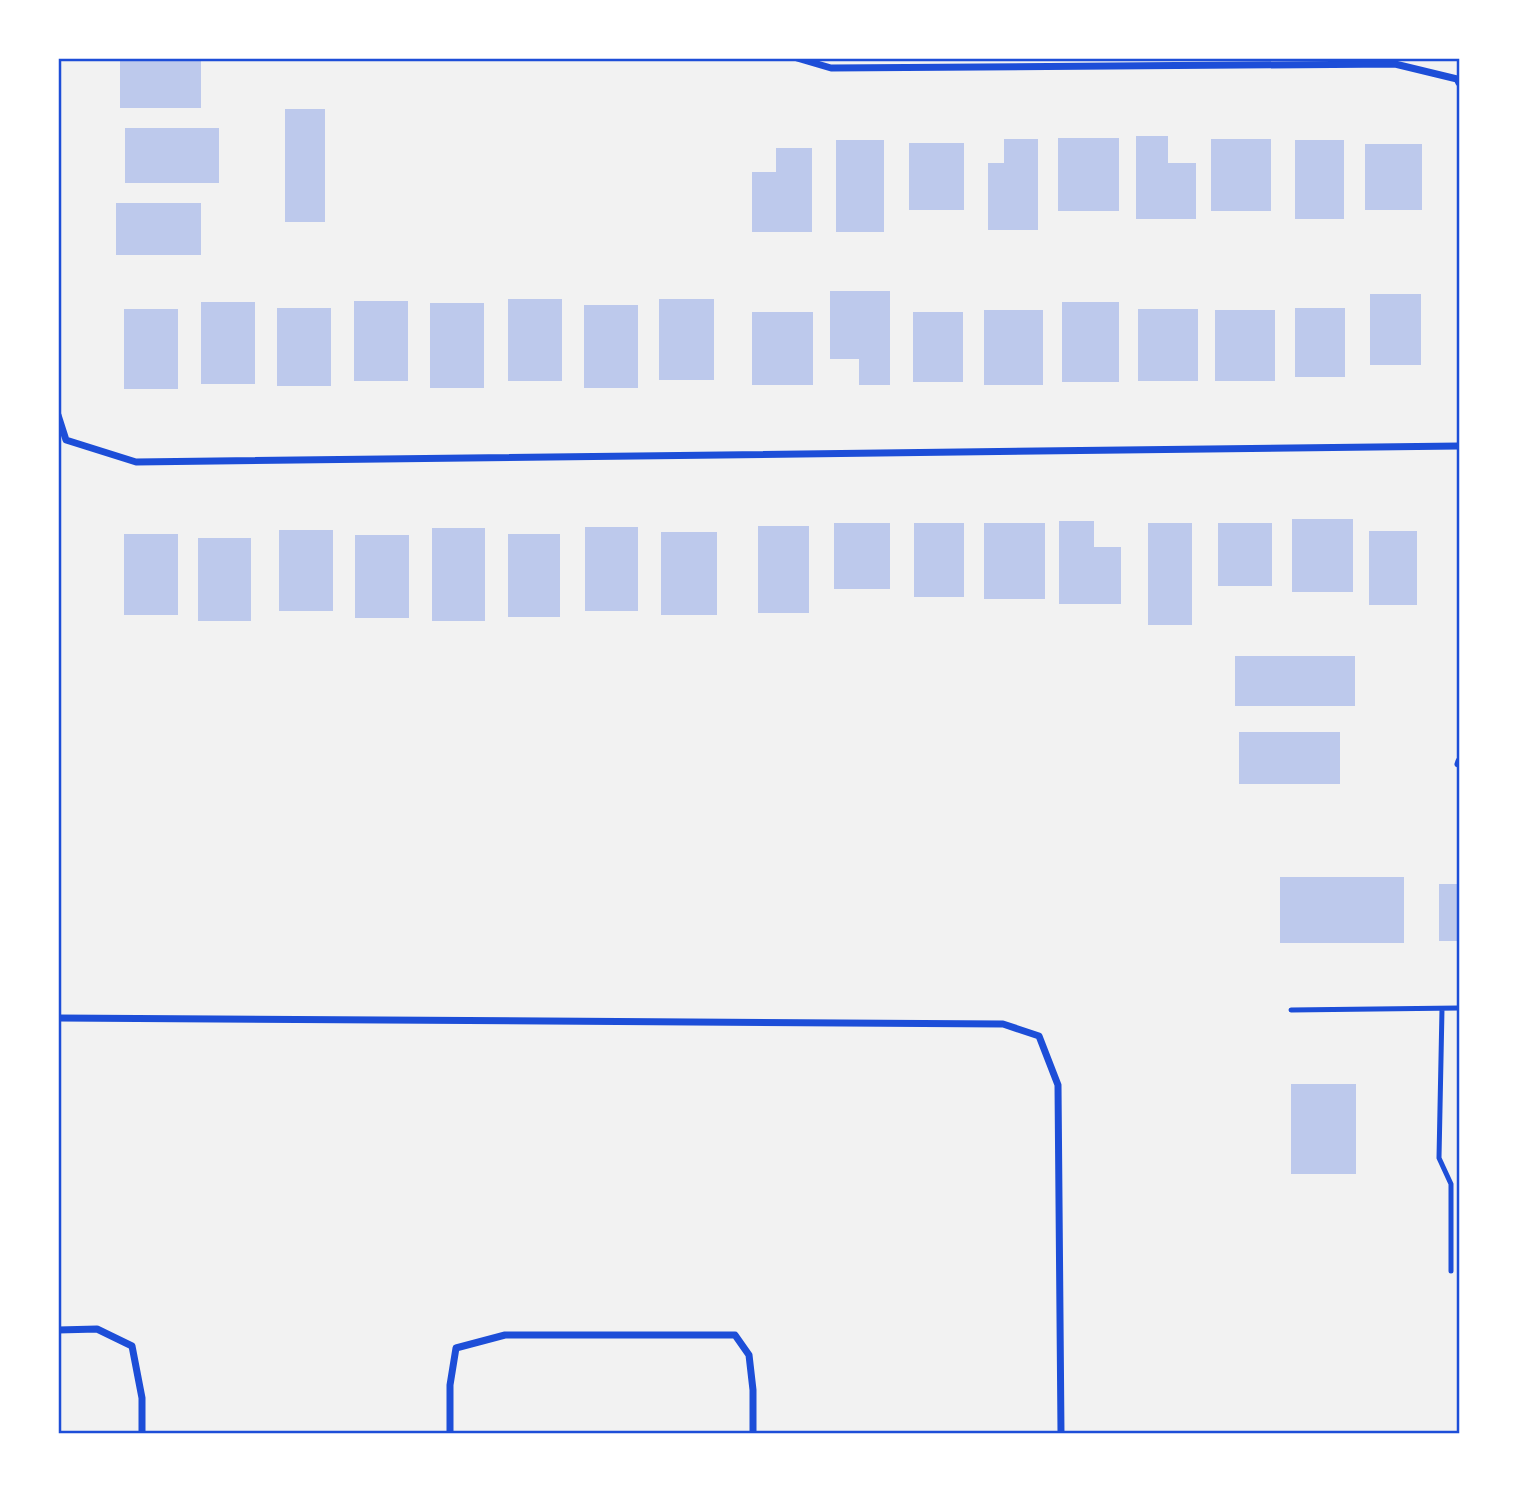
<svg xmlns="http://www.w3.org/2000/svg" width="1517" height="1491" font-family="'Noto Sans',sans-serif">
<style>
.building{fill:#bdc9ec}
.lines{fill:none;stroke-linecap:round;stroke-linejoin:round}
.service{stroke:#1d4ed8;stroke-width:5}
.minor{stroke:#1d4ed8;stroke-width:7}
.neatline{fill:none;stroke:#1d4ed8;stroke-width:2.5}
</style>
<rect width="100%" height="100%" fill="#f2f2f2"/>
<path class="building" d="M120,58h81v50h-81z
M285,109h40v113h-40z
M125,128h94v55h-94z
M1136,136h32v27h28v56h-60z
M1058,138h61v73h-61z
M1004,139h34v91h-50v-67h16z
M1211,139h60v72h-60z
M836,140h48v92h-48z
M1295,140h49v79h-49z
M909,143h55v67h-55z
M1365,144h57v66h-57z
M776,148h36v84h-60v-60h24z
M116,203h85v52h-85z
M830,291h60v94h-31v-26h-29z
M1370,294h51v71h-51z
M508,299h54v82h-54z
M659,299h55v81h-55z
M354,301h54v80h-54z
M201,302h54v82h-54z
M1062,302h57v80h-57z
M430,303h54v85h-54z
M584,305h54v83h-54z
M277,308h54v78h-54z
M1295,308h50v69h-50z
M124,309h54v80h-54z
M1138,309h60v72h-60z
M984,310h59v75h-59z
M1215,310h60v71h-60z
M752,312h61v73h-61z
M913,312h50v70h-50z
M1292,519h61v73h-61z
M1059,521h35v26h27v57h-62z
M834,523h56v66h-56z
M914,523h50v74h-50z
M984,523h61v76h-61z
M1148,523h44v102h-44z
M1218,523h54v63h-54z
M758,526h51v87h-51z
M585,527h53v84h-53z
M432,528h53v93h-53z
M279,530h54v81h-54z
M1369,531h48v74h-48z
M661,532h56v83h-56z
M124,534h54v81h-54z
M508,534h52v83h-52z
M355,535h54v83h-54z
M198,538h53v83h-53z
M1235,656h120v50h-120z
M1239,732h101v52h-101z
M1280,877h124v66h-124z
M1439,884h20v57h-20z
M1291,1084h65v90h-65z"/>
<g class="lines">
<path class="service" d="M1442,1009l-3,149 12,26v87
M1291,1010l168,-2"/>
<path class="minor" d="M797,58l34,10 564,-4 62,15 2,4
M58,415l8,25 70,22 1323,-16
M1458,764l1,-3
M58,1018l945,6 36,12 19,49 3,348
M58,1330l39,-1 35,17 10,52v35
M450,1433v-48l6,-37 49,-13h230l14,20 4,35v43"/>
</g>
<rect width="1517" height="1491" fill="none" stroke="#ffffff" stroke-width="119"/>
<rect x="60" y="60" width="1398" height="1372" class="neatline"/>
</svg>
